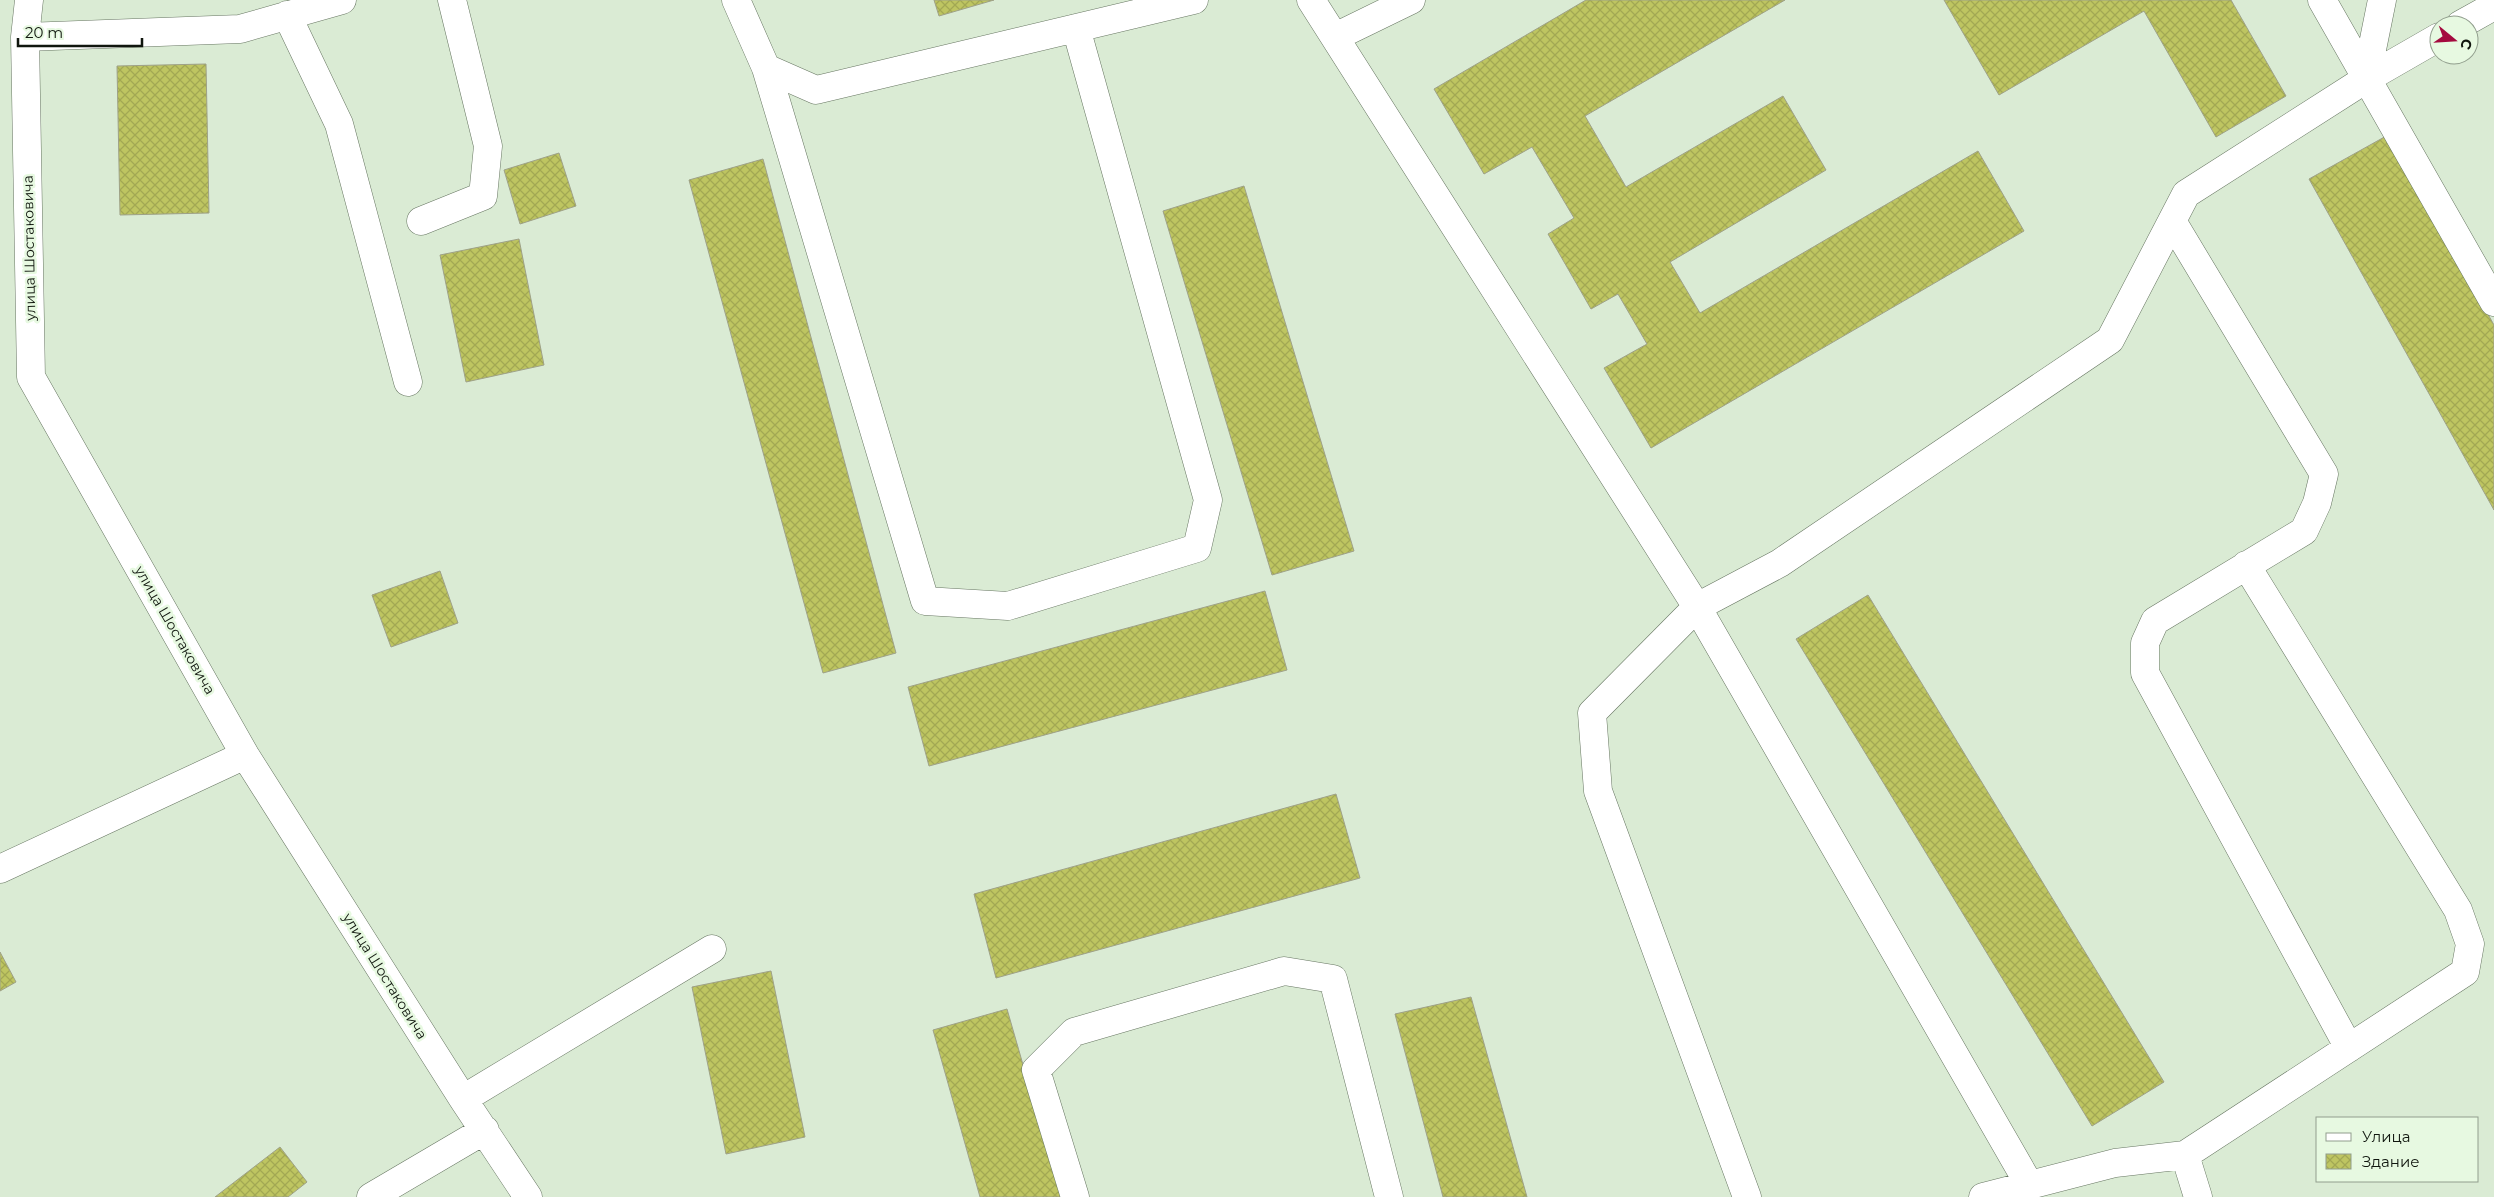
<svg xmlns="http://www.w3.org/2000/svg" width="2494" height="1197" font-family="Montserrat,sans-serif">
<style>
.building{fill:url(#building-cross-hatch);stroke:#9ea188}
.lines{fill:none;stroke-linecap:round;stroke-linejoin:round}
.minor-casing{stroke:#677662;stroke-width:29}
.minor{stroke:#fff;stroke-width:28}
.labels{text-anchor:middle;stroke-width:5;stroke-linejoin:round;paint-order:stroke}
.street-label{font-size:14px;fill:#10160e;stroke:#e7f9e1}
</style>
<defs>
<pattern id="building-cross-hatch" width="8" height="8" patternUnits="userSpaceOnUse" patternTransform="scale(1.25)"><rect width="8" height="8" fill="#bec561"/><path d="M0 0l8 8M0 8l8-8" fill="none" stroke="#a2a853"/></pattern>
</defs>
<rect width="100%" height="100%" fill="#daebd4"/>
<path class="building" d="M934,0h60l-55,16z
M1586,0h199l-200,116 41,71 157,-91 43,74 -156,92 30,51 278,-162 46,80 -373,217 -47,-80 43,-24 -29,-50 -27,15 -43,-75 26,-16 -42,-71 -48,27 -50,-85z
M1944,0h287l55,96 -70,41 -72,-126 -145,84z
M206,64l3,149 -89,2 -3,-149z
M2388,135l106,190v185l-185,-331z
M559,153l17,53 -56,18 -16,-54z
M763,159l133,494 -73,20 -134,-493z
M1244,186l110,365 -82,24 -109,-364z
M519,239l25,126 -78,17 -26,-127z
M440,571l18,52 -67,24 -19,-52z
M1265,591l22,79 -358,96 -21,-79z
M1868,595l296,487 -72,44 -296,-487z
M1336,794l24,84 -364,100 -22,-84z
M0,952l16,30 -16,9z
M771,971l34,166 -79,17 -34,-167z
M1471,997l56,200h-84l-48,-183z
M1007,1009l54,188h-81l-47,-167z
M280,1147l27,35 -19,15h-73z"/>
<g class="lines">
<g class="minor-casing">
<path id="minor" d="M29,0l-4,37 6,340 214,378 218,344 65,98
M736,0l30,68 50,22 378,-90
M1311,0l386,607 333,579
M2322,0l172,302
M287,15l52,109 69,258
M2460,25l34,-19
M25,37l215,-8 102,-29
M1335,37l76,-37
M766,68l159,533 83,5 189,-58 11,-48 -132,-472
M2366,79l73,-42
M421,221l62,-25 5,-50 -36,-146
M2172,221l152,253 -7,29 -13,28 -149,90 -10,22v30l204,375
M0,869l245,-114
M463,1099l249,-150
M2185,1155l280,-183 5,-28 -12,-34 -212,-345
M371,1197l114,-67
M1075,1197l-39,-127 38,-38 210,-61 49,8 56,218
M1747,1197l-149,-406 -6,-78 105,-106 83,-44 330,-223 76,-146 180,-115 16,-79
M1983,1197l132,-34 70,-8 13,42"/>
</g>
<use href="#minor" class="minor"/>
</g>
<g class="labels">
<g class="street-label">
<text transform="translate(29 248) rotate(-91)" y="5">улица Шостаковича</text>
<text transform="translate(175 630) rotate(60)" y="5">улица Шостаковича</text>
<text transform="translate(385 976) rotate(58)" y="5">улица Шостаковича</text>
</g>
</g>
<rect x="2316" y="1117" width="162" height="65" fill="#e7f9e1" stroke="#919e8d"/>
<rect x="2326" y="1133" width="25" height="8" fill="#ffffff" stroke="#919e8d"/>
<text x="2362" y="1142" font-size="15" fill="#10160e">Улица</text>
<rect x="2326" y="1154" width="25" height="15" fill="url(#building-cross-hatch)" stroke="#919e8d"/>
<text x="2362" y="1167" font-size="15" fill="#10160e">Здание</text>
<g transform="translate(2454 40) rotate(108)"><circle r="24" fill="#e7f9e1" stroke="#919e8d"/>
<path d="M0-4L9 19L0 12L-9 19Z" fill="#a40a3f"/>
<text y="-8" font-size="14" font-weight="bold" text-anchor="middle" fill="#10160e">С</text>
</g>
<path d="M18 38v8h124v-8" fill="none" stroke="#10160e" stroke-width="2.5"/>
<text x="25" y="38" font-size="15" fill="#10160e" stroke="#e7f9e1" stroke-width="4" paint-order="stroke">20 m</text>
</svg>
